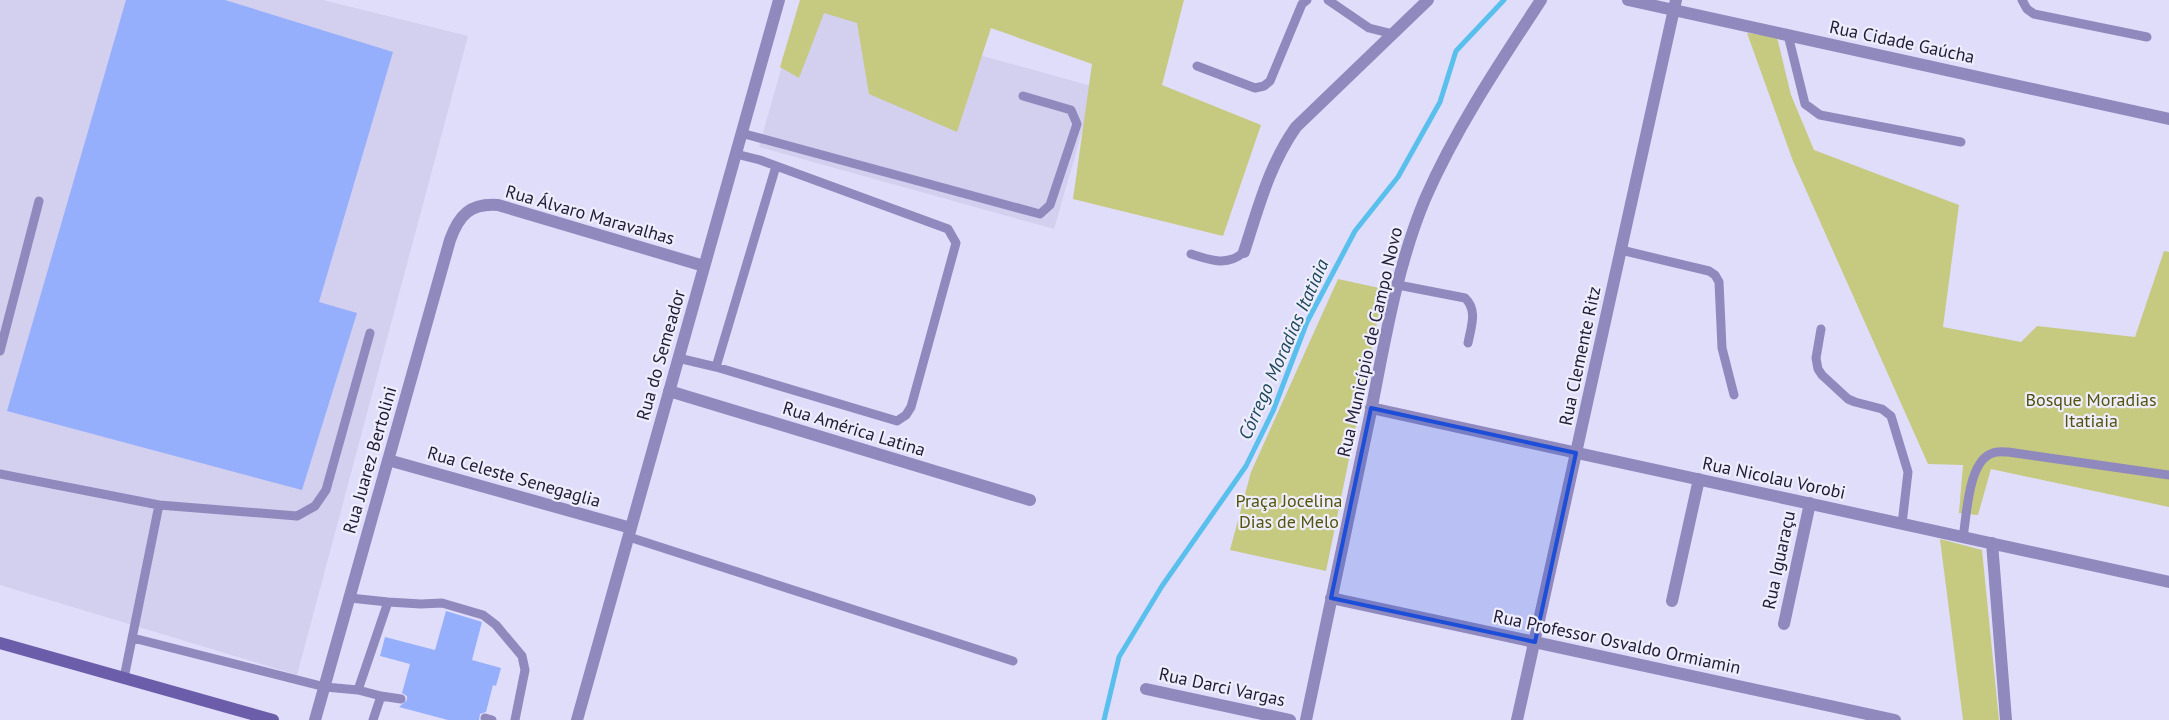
<svg xmlns="http://www.w3.org/2000/svg" width="2169" height="720" font-family="'PT Sans',sans-serif">
<style>
.built{fill:#d3cfef}
.green{fill:#c6c980}
.lines{fill:none;stroke-linecap:round;stroke-linejoin:round}
.stream{stroke:#59bfec;stroke-width:5}
.building{fill:#96affc}
.service{stroke:#9089be;stroke-width:9}
.minor{stroke:#9089be;stroke-width:12}
.tertiary{stroke:#9089be;stroke-width:12}
.secondary{stroke:#6b5daa;stroke-width:12}
.marked{fill:#1d4ed8;fill-opacity:0.2;stroke:#1d4ed8;stroke-width:4;stroke-linejoin:round}
.labels{text-anchor:middle;stroke-width:4.5;stroke-linejoin:round;paint-order:stroke}
.street-label{font-size:18px;fill:#201b36;stroke:#eeedfb}
.park-label{font-size:18px;fill:#53530e;stroke:#eeedfb}
.water-label{font-size:19px;font-style:italic;fill:#1c475b;stroke:#eeedfb}
</style>
<rect width="100%" height="100%" fill="#e0ddfb"/>
<path class="built" d="M0,0h323l145,36 -171,639 -297,-90z
M799,5l296,82 -41,142 -295,-82z"/>
<path class="green" d="M800,0h384l-22,85 99,40 -38,111 -150,-37 19,-135 -101,-36 -34,104 -88,-38 -12,-71 -33,-10 -25,65 -19,-11z
M1747,33l30,4 14,58 23,55 145,55 -16,122 78,15 16,-16 98,11 29,-86 5,1v255l-178,-38 -13,46 -19,-2 4,-48 -35,-1 -135,-303z
M1338,279l46,10 -58,282 -96,-21 21,-78z
M1940,539l42,11 17,170h-36z"/>
<g class="lines">
<path class="stream" d="M1104,720l15,-63 43,-71 84,-120 27,-55 34,-89 48,-91 43,-54 42,-75 16,-51 48,-51"/>
</g>
<path class="building" d="M126,0h99l168,52 -74,250 38,11 -55,177 -295,-79z
M446,611l36,11 -10,38 29,8 -5,18 -3,-1 -7,27 -6,2 -1,6h-31l-49,-13 8,-7v-4l-5,-3 8,-29 -30,-8 5,-19 50,13z"/>
<g class="lines">
<path class="service" d="M1328,0l41,28 24,6
M2022,0l5,9 7,5 113,23
M1788,35l17,69 15,11 141,27
M1197,66l58,22 9,-2 6,-5 32,-77 5,-4
M741,133l299,81 10,-9 27,-81 -6,-14 -48,-14
M1621,250l88,21 6,4 4,7 3,66 12,47
M1191,254c19,6 36,13 53,-2
M1398,285l67,13c13,12 6,29 3,45
M1821,329l-5,29 2,11 4,6 26,24 7,3 27,7 9,7 17,56 -6,52
M0,351l39,-150
M678,358l38,9 181,54 9,-6 5,-8 45,-164 -8,-14 -188,-69 -24,-6
M716,367l60,-201
M0,474l159,31 138,11 18,-10 11,-16 44,-157
M629,537l384,124
M1963,537c4,-22 5,-77 30,-84 4,-2 11,-1 15,-1l161,23
M350,598l38,4 -30,88 23,6 20,3
M388,602l33,2 21,-1 41,12 13,10 26,31 3,14 -10,50
M133,638l192,49 33,3
M124,678l35,-173
M485,718l7,2
M373,720l8,-24"/>
<path class="minor" d="M1628,0l541,119
M1244,252c14,-43 25,-87 52,-125l132,-127
M669,391l361,109
M1371,408l798,174
M388,460l243,68
M1992,543l14,177
M1331,598l564,122
M1672,601l27,-122
M1784,624l26,-121
M1146,689l144,31
M315,720l135,-480c9,-25 20,-37 48,-35l206,61
M577,720l202,-720
M1306,720c21,-103 43,-206 65,-309 14,-71 26,-145 54,-212 31,-71 74,-135 116,-199"/>
<path class="tertiary" d="M1517,720l159,-720"/>
<path class="secondary" d="M0,643l273,77"/>
</g>
<path class="marked" d="M1371,408l205,45 -41,189 -204,-44z"/>
<g class="labels">
<g class="street-label">
<text transform="translate(1902 42) rotate(12)" y="6">Rua Cidade Gaúcha</text>
<text transform="translate(590 215) rotate(16)" y="6">Rua Álvaro Maravalhas</text>
<text transform="translate(1370 342) rotate(-77)" y="6">Rua Município de Campo Novo</text>
<text transform="translate(661 355) rotate(-74)" y="6">Rua do Semeador</text>
<text transform="translate(1580 356) rotate(-78)" y="6">Rua Clemente Ritz</text>
<text transform="translate(854 429) rotate(17)" y="6">Rua América Latina</text>
<text transform="translate(370 460) rotate(-74)" y="6">Rua Juarez Bertolini</text>
<text transform="translate(514 477) rotate(16)" y="6">Rua Celeste Senegaglia</text>
<text transform="translate(1774 478) rotate(12)" y="6">Rua Nicolau Vorobi</text>
<text transform="translate(1779 560) rotate(-78)" y="6">Rua Iguaraçu</text>
<text transform="translate(1617 642) rotate(12)" y="6">Rua Professor Osvaldo Ormiamin</text>
<text transform="translate(1222 687) rotate(12)" y="6">Rua Darci Vargas</text>
</g>
<g class="park-label">
<text x="2091" y="406">Bosque Moradias<tspan x="2091" dy="21">Itatiaia</tspan></text>
<text x="1289" y="507">Praça Jocelina<tspan x="1289" dy="21">Dias de Melo</tspan></text>
</g>
<g class="water-label">
<text transform="translate(1283 349) rotate(-66)" y="7">Córrego Moradias Itatiaia</text>
</g>
</g>
</svg>
